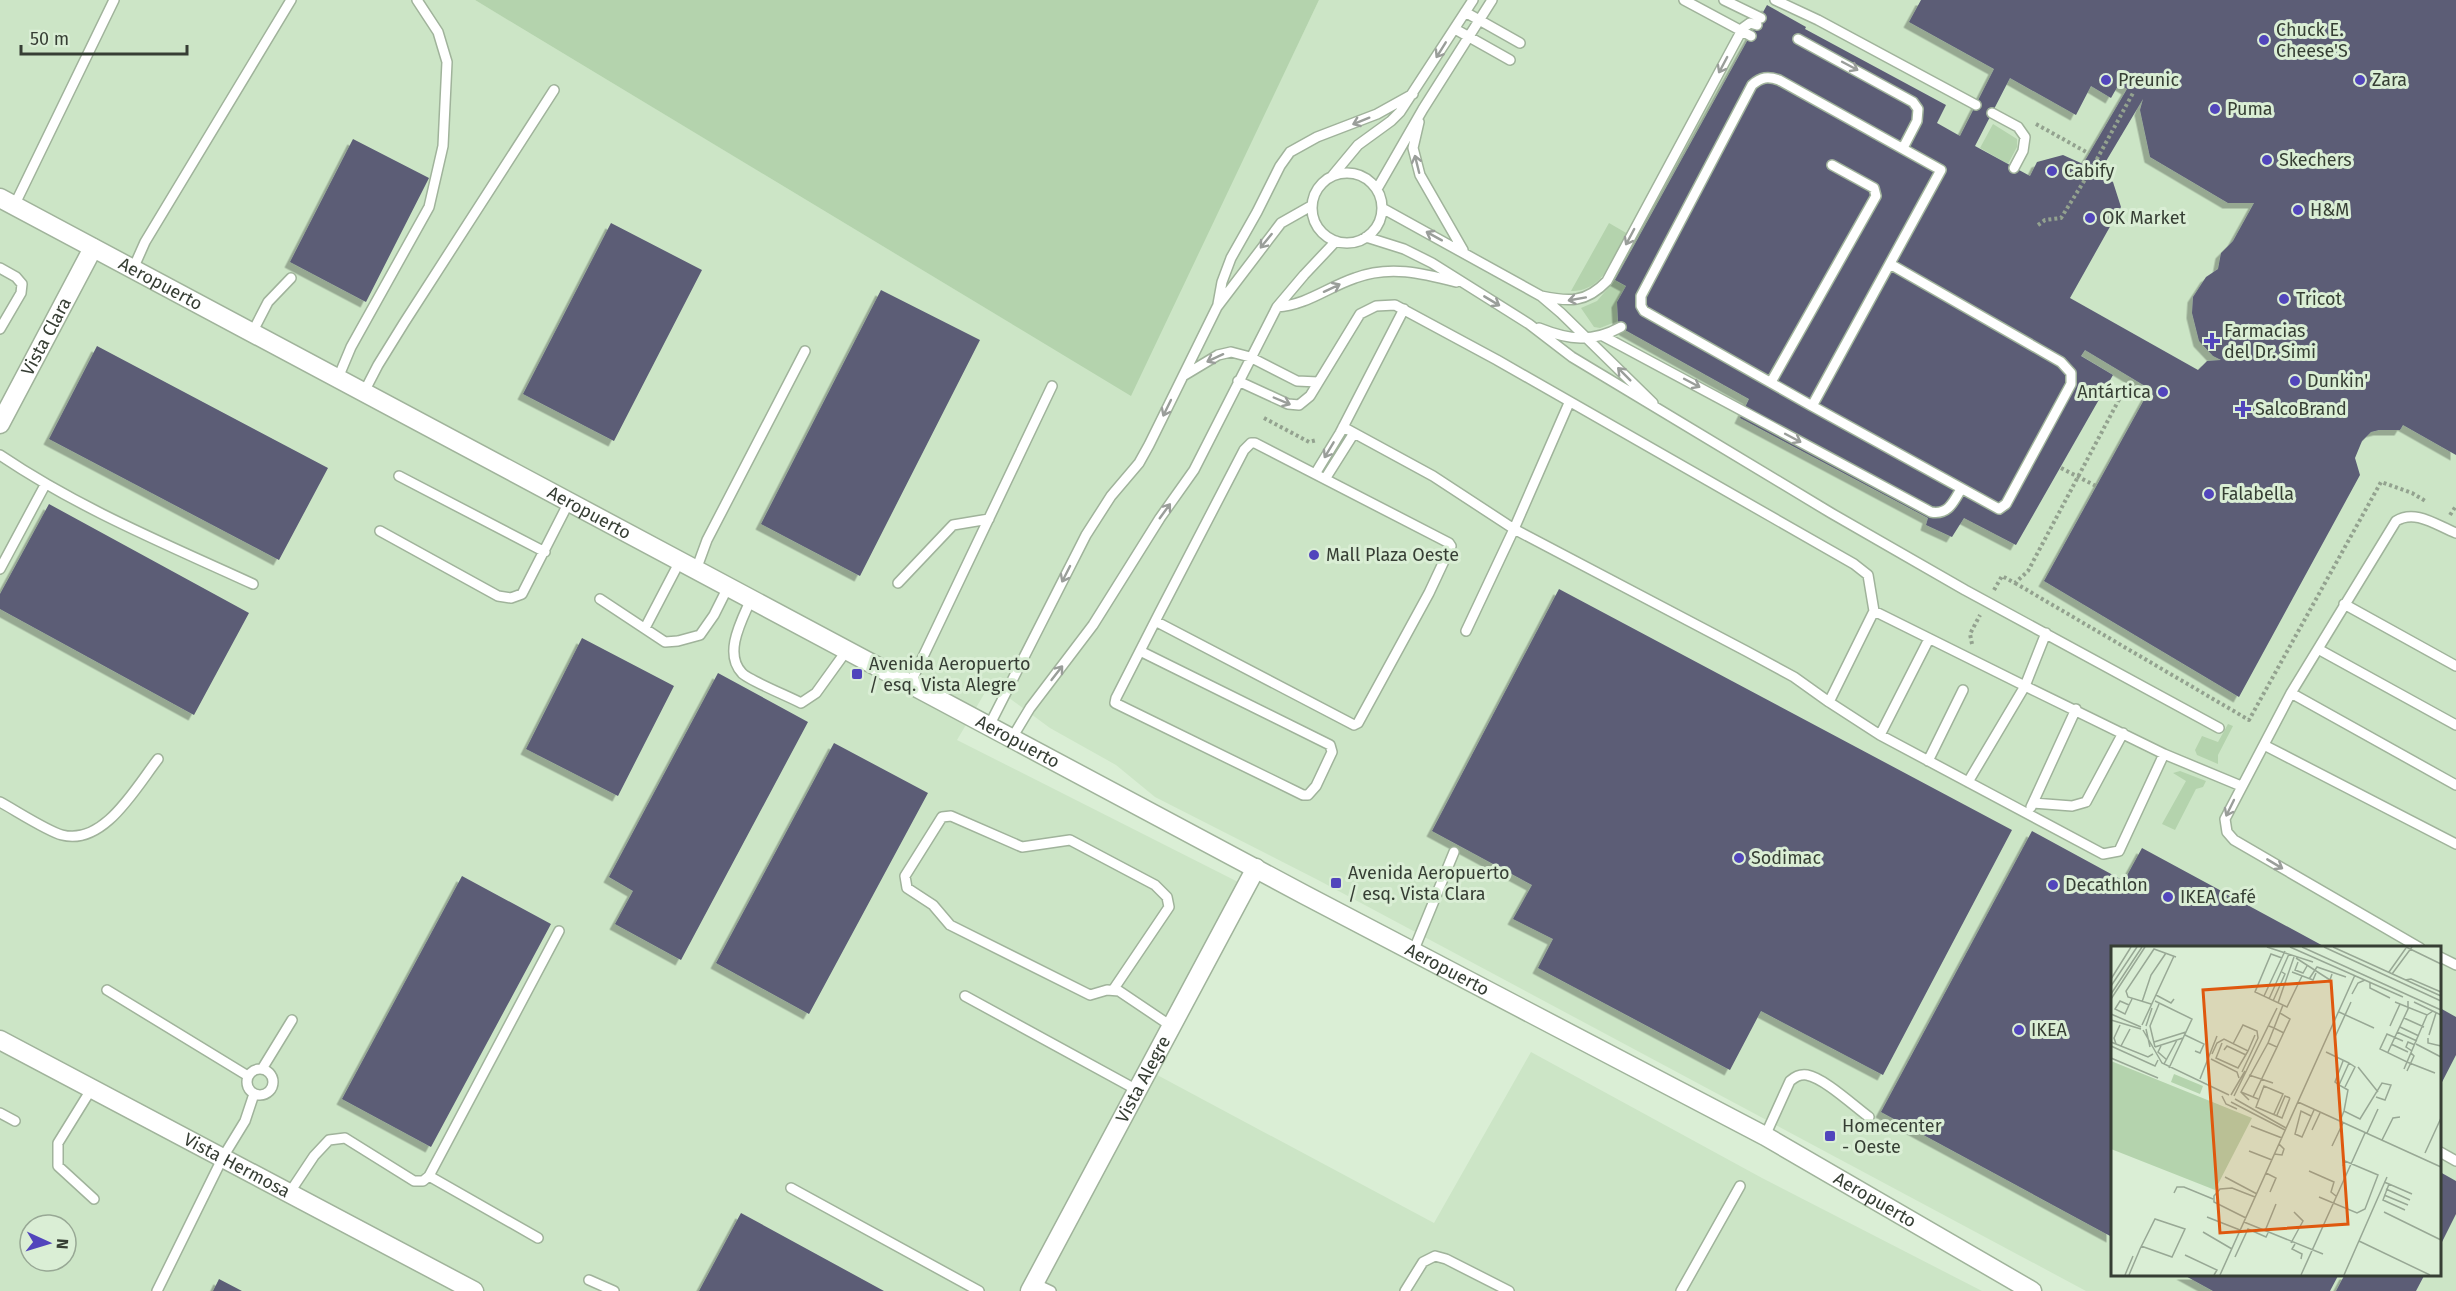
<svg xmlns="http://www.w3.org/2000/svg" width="2456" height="1291" font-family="'Fira Sans',sans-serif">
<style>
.built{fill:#cce5c6;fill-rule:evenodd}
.green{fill:#b4d3ad}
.building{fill:#5b5d76;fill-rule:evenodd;filter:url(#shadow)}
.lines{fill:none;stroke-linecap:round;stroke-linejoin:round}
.service-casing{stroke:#a0b39b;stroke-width:12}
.minor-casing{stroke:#a0b39b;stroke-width:21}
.path{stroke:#93a28f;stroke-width:4;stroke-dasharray:3 3;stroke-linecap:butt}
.service{stroke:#fff;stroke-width:9}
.minor{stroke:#fff;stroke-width:18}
.path-bridge{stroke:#93a28f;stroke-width:4;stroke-dasharray:3 3;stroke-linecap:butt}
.oneway{stroke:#9a9e9a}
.poi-dot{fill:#5145bc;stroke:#daeed5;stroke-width:2}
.labels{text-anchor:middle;stroke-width:6;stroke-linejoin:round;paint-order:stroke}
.poi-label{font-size:18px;fill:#363e34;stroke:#daeed5;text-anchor:start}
.street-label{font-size:18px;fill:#363e34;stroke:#daeed5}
.inset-road{fill:none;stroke:#98a895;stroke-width:1.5}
.view{fill:#df580e;fill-opacity:0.15;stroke:#df580e;stroke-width:3}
.inset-edge{fill:none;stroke:#363e34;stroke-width:3}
</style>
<defs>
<filter id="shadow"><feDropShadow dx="-5.5" dy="5.5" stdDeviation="0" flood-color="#0004"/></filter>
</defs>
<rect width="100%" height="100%" fill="#daeed5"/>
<path class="built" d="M0,0h475l537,324 178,-55 129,-269h1137v1291h-370l-768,-411 -163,-83 -39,-32 -66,-37 -60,-44 -33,56 287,145 -98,184 288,154 97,-171 231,126 220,113h-1982zM2112,948h328v326h-328zM30,1225h36v36h-36z"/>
<path class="green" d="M475,0h844l-188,396z
M1993,124l24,15v8l-9,17 -28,-16z
M1609,223l19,11c-14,23 -25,58 -57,57z
M1615,280l11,6 -9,16 1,19 -18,7 -6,-1 -13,-19 16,-7z
M2228,724l5,2 -15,29v9l-21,-9 -2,-5 7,-14 16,6z
M2180,771l26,10 -3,6 -7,2 -21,41 -13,-6 24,-43 -13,-8z"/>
<path class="building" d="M1921,0h535v455l-53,-30 -3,5h-21l-8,2 -9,9 -7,17 5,17 -121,222 -195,-116 106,-192 -65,-39 -4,6 32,19 -97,170 -52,-27 -12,19 -26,-12 2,-7 -188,-100 9,-19 -124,-69 -7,-9 -1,-19 9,-16 -11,-6 152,-275 39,22 -1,2 141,76 -9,18 23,13 34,-67 -85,-47zM2010,78l66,37 15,-29 20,12 8,-14 8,5 -44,75 -20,-9 -26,7 -7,14 -55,-30zM2143,99l-3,11 10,47 78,46h26l-21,38 -12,12 -3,16 -12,8 -13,20 -1,16 7,28 14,15 8,4 -14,1 -9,9 -128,-72 51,-91 -8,-25 -14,-9z
M353,139l76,39 -63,124 -76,-40z
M611,223l91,47 -88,171 -91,-47z
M881,290l99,50 -120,236 -99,-52z
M97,346l231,122 -49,92 -230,-121z
M49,504l200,109 -55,102 -194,-106v-15z
M1559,589l453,241 -129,245 -122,-64 -31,59 -192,-102 15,-29 -40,-20 19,-34 -100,-54z
M582,638l92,48 -56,110 -92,-47z
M718,673l90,49 -127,238 -66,-36 18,-33 -24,-14z
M834,743l94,50 -119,221 -93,-51z
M2032,831l92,50 18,-33 185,100h-215v289l-231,-125z
M462,876l89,48 -120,223 -89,-48z
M2440,1008l16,9v38l-16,31z
M2440,1172l16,9v33l-16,32z
M741,1213l143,78h-185z
M2182,1274h157l-9,17h-117z
M2345,1274h80l-9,17h-80z
M219,1279l23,12h-29z"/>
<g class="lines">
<g class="service-casing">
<path id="service" d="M1684,0l67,36
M1724,0l37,18
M1775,0l43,20 158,85
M1465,12l55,31
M1455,29l55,31
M1798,39l115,63 5,7 -1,12 -14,27
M1992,113l26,14 7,10 -2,14 -9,17
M1419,122l-6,26 7,27 43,75
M1312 208a35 35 0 1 1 70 0a35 35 0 1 1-70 0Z
M1333,175l25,-30 33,-24 9,-9 73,-112
M1377,189l46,-80 69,-109
M14,206l100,-206
M1382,208l159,88 20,17 92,90
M1366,237l38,12 28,14 97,61 43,33 259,156 134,77 254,138
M0,268l16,9 6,7 -1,9 -21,36
M133,269l12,-27 146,-242
M1541,296c28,6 45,7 66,-15l136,-253 7,-5 7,2
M1218,304l4,-22 9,-24 26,-46 23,-46 10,-14 27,-15 60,-23 36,-20
M1277,307c30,-2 51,-20 78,-29 34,-13 67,-5 101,4
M1539,328c30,12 53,15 82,-1
M252,333l16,-31 23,-24
M1603,336l328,176c17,3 22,-9 30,-23
M1183,376l35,-21 13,-3 19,5 47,24 21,1
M338,378l13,-31 78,-140 14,-61 4,-84 -9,-30 -21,-32
M1238,381l50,23 11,1 11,-9 50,-82 16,-8 19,-1 102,55 357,204 14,11 6,36
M1771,382l105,-186 -2,-8 -42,-23
M364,392l14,-27 26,-42 150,-233
M1812,406l-168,-95 -3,-5v-10l111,-211c9,-8 16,-9 27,-5l162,90 -129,236 187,103 7,-5 65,-120v-11l-10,-11 -171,-98
M1343,427l90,49 81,53 232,122 48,26 35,25 45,-91 151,75 -57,96
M0,455c80,54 166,89 253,129
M1315,474l25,-41 64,-124
M399,476l146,76
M1325,479l29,-46
M380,531l118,65 13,2 11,-4 47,-92
M0,569l45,-84
M696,570l11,-30 98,-189
M898,583l55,-58 36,-6
M600,599l65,43 13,-1 22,-6 14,-20 14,-28
M751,599c-9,21 -28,54 -9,74 6,7 48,24 59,30l15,-10 31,-43
M2344,604l112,62
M645,628l35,-67
M1466,631l48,-102 55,-126
M2046,633l-21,53 139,68 77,32
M2318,649l138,76
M1140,651l190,94 2,7 -16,34 -8,9h-5l-188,-92 1,-5c42,-83 85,-166 128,-248l7,-7h4l194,100 2,3 -22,47 -71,130 -4,2 -197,-103
M910,684l142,-298
M2291,693l165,92
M1829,702l51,33 223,119 16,-3 45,-97
M989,726l97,-191 25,-39 28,-33 10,-18 68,-138 64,-84 30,-17
M1880,735l49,-96
M1012,738l18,-30 63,-83 67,-107 34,-48 83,-163 27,-32 32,-34
M2264,745l192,99
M1928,761l35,-71
M0,802c15,8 47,29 62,33 42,11 74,-48 96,-76
M2033,803l39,3 14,-4 37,-69
M2031,807l45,-98
M2420,948l-186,-108 -7,-8 -2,-13 66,-126 105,-172c19,-12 40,4 60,12
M1413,952l41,-100
M2440,957l16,8
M107,990l141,86
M1113,990l56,-83 -2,-10 -12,-12 -85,-45 -48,7 -71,-31 -9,1 -37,59 2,12 26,17 17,20 140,70 17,-5 12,1 52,35
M965,996l172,94
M262,1069l30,-49
M247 1082a13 13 0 1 1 26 0a13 13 0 1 1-26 0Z
M92,1088l-34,55v23l36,33
M0,1113l15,8
M1765,1136l25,-55c5,-4 9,-7 17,-6 17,3 47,31 62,42
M2440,1152l16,9
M429,1176l109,62
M791,1188l188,103
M290,1192l24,-36 15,-16 16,-2 69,43h9l6,-5 130,-245
M589,1280l25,11
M1034,1283l17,8
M157,1291l66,-134 22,-36 9,-27
M1405,1291l18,-29 12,-6 11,3 63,32
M1681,1291l59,-105"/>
</g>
<g class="minor-casing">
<g id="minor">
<path id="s1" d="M0,198l1305,697 460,241 267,155"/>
<path id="s2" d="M0,424l93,-176"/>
<path id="s3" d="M0,1040l474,251"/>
<path id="s4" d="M1030,1291l226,-423"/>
</g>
</g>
<path class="path" d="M2036,124l52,29
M2038,225l7,-5 16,-2 30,-48
M1264,418l45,24 8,-2
M2450,515l6,-9
M2015,583l234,137 132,-238 31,11 15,9
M1994,590l8,-14 13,7 13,-12 103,-194
M1972,644l-2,-10 10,-19"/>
<use href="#service" class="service"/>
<use href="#minor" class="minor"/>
<path class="path-bridge" d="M2091,170l42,-77
M2061,468l35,18"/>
</g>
<defs><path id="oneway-shaft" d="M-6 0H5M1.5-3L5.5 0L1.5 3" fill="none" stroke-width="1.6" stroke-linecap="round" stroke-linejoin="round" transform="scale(1.5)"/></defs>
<g class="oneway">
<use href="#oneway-shaft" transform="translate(1441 50) rotate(122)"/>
<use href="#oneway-shaft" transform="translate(1723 65) rotate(118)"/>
<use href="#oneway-shaft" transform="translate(1850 66) rotate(28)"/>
<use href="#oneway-shaft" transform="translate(1361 121) rotate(158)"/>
<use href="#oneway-shaft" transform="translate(1417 164) rotate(-104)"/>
<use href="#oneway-shaft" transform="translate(1434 236) rotate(-151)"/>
<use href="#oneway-shaft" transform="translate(1630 237) rotate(118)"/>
<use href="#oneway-shaft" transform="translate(1266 241) rotate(129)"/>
<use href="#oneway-shaft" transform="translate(1332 288) rotate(-25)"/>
<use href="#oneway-shaft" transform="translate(1577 299) rotate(170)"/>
<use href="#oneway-shaft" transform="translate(1492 301) rotate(31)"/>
<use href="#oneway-shaft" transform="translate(1215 358) rotate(155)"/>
<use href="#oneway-shaft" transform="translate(1624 374) rotate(-135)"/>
<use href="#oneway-shaft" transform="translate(1692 383) rotate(28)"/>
<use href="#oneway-shaft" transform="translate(1282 401) rotate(23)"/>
<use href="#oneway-shaft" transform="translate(1167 408) rotate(116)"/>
<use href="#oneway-shaft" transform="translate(1793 438) rotate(28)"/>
<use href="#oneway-shaft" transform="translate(1329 450) rotate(121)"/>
<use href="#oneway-shaft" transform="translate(1165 511) rotate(-54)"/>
<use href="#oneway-shaft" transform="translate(1066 574) rotate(117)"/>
<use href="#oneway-shaft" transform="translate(1057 673) rotate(-52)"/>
<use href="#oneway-shaft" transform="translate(2230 808) rotate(116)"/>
<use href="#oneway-shaft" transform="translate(2275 864) rotate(31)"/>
</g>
<g class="poi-dot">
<circle cx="2264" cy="40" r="6"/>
<circle cx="2106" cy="80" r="6"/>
<circle cx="2360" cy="80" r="6"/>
<circle cx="2215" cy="109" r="6"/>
<circle cx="2267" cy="160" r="6"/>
<circle cx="2052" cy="171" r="6"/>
<circle cx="2298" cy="210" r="6"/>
<circle cx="2090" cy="218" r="6"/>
<circle cx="2284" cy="299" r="6"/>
<path d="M2209 332h6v6h6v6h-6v6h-6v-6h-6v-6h6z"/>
<circle cx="2295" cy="381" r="6"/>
<circle cx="2163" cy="392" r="6"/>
<path d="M2240 400h6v6h6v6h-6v6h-6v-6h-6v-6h6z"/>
<circle cx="2209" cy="494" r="6"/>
<circle cx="1314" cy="555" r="6"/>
<rect x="851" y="668" width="12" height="12" rx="3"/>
<circle cx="1739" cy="858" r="6"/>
<rect x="1330" y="877" width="12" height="12" rx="3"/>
<circle cx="2053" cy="885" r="6"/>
<circle cx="2168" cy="897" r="6"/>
<circle cx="2019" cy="1030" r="6"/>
<rect x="1824" y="1130" width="12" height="12" rx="3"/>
</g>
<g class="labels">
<g class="poi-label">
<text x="2276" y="36">Chuck E.<tspan x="2276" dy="21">Cheese'S</tspan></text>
<text x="2118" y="86">Preunic</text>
<text x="2372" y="86">Zara</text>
<text x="2227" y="115">Puma</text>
<text x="2279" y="166">Skechers</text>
<text x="2064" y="177">Cabify</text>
<text x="2310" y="216">H&amp;M</text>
<text x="2102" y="224">OK Market</text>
<text x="2296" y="305">Tricot</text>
<text x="2224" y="337">Farmacias<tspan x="2224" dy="21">del Dr. Simi</tspan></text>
<text x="2307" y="387">Dunkin'</text>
<text x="2151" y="398" text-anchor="end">Antártica</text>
<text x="2255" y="415">SalcoBrand</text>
<text x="2221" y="500">Falabella</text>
<text x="1326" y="561">Mall Plaza Oeste</text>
<text x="869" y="670">Avenida Aeropuerto<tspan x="869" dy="21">/ esq. Vista Alegre</tspan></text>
<text x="1751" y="864">Sodimac</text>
<text x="1348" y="879">Avenida Aeropuerto<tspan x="1348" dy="21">/ esq. Vista Clara</tspan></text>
<text x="2065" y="891">Decathlon</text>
<text x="2180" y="903">IKEA Café</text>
<text x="2031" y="1036">IKEA</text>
<text x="1842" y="1132">Homecenter<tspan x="1842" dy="21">- Oeste</tspan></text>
</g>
<g class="street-label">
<text dy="6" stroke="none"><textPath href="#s1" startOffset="182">Aeropuerto</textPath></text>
<text dy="6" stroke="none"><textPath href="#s2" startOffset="99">Vista Clara</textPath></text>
<text dy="6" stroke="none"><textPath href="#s1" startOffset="668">Aeropuerto</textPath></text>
<text dy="6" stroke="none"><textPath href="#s1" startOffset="1154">Aeropuerto</textPath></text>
<text dy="6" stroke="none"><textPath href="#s1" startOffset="1640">Aeropuerto</textPath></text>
<text dy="6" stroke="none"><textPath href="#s4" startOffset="240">Vista Alegre</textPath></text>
<text dy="6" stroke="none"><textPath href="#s3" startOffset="268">Vista Hermosa</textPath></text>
<text dy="6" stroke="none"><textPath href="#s1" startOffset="2126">Aeropuerto</textPath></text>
</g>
</g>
<g transform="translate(2111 946)">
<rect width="330" height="330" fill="#daeed5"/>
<path d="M0,115l141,57 -37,72 -104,-41zM63,128l29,12 -3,8 -29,-12z" fill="#b4d3ad"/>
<path class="inset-road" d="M156,1l46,15M179,1l113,50M191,1l139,63M213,1l117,54M222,1l108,49M295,1l35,17M171,12l-11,-4 -16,38 32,15 15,-31M185,12l34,22 2,-6M187,16l-3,8 8,3 4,-7M181,26l21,8 3,-7M278,26l17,-24M281,28l20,-27M0,33l20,-32M198,33l8,-12 29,10M294,34l6,-1 30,13M259,36v6l20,10M0,40l26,-39M0,48l31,-47M241,48l6,-11 7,-3M45,49l15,8 3,-4M153,50l21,-45M0,53l34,-52M158,53l20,-45M44,55l37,18 -23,49M162,55l12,-27 -3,-2M31,56l9,-27 15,-22M284,56l32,13 6,-4M303,56l27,13M167,57l16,-46M40,58l-23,-7 -2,-6 28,-42 22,8M18,59l-9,-4 -5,8 10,5 4,-9 3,-6M228,66l35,16M0,68l30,13M293,72l20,9M0,74l30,9M31,79l32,-69M35,80l6,-18M158,80l5,2 9,-23M279,80l10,-22M289,81l19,9M35,83l4,18M32,84l19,33 67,32M286,86l20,9M74,89l19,9 -4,9 -5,-2M318,89l7,-22M224,91l16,-35M317,92v5l13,3M292,95l-16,-7 -7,15 27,13 20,-47M0,96l37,15 5,-3M43,96l32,-10M111,97l-6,15 22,10 10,-17M5,98l-2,-6 6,-13M122,98l10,-19 14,6 1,7 -16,34M280,98l17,8M305,98l25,13M0,100l44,20 3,-6M10,100l9,-17M50,100l-3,6 9,8M44,101l-5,-21 9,-22M44,101l28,-9M166,101l13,-28 -10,-6M113,104l3,-4 19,9M301,105l-6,-4 2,-5 7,3M215,106l23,11M277,106l20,-43v-8M101,108l5,-11 7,-4 24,12 7,-16M0,112l47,20M100,113l26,13 2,6M53,118l13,-24M247,121l20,25M293,123l3,-7 28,11M296,125l7,-15 -3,-3M138,129l24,8M89,133l17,-43M228,139l-4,-3 8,-21M130,146l17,7M120,149l14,-24M111,150l4,8 11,5M123,150l43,-88M142,151l24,-50 -9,-4 6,-15 10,5M124,153l51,29M138,154l-8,-8 27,-49M120,156l54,28M187,156l143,65M233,165l4,-21 -9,-5 10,-22 6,4 -10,20M163,168l9,-20 -19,-8 -8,21 26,11 8,-20M166,169l8,-19 5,2M200,170l-10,-5 -6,23 7,3 12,-27M229,175l4,-10 16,8 22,-36 9,2 -6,15 -9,-3M140,180l31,12M201,184l8,-17M256,187l11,-24M271,194l11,-22 7,-1M221,200l11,-23M138,205l23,9M314,207l16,-35M163,208l8,1 2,-6 -5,-5M198,225l25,11 -3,10 5,4M155,227l10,5 -6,14M114,231l32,17M273,236l5,2 -6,16 22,10M278,238l23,10M275,243l24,11M63,247l3,-6h7l29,12M273,249l24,10M208,251l38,16 8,-4 13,-34 -33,-14 -2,5M273,266l57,28M96,271l33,13M135,272l-32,-16v-6l6,-7 12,-1 23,9M133,276l79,32M154,285l11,-27M92,286l29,17M248,295l71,34M180,297l12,-22 -9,-9M184,298l-3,5 10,5 -1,5M74,309l32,15 -3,5M124,311l13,-28 18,8 2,-4M14,329l8,-19M18,329l11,-26 15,-30 30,10 -13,28 -31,-11M109,329l135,-300M190,329l64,-142M233,329l43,-98"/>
<path class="view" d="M220,35l17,243 -128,9 -17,-243z"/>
<rect width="330" height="330" class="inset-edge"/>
</g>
<g transform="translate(48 1243) rotate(94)"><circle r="28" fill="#daeed5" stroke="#98a895" stroke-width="1.5"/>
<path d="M0-4.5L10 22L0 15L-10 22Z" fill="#5145bc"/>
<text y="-9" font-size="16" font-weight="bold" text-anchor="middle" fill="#363e34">N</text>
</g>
<path d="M21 45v9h166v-9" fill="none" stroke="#363e34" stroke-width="3"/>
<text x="30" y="45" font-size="18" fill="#363e34" stroke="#daeed5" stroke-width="4.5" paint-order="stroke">50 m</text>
</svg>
